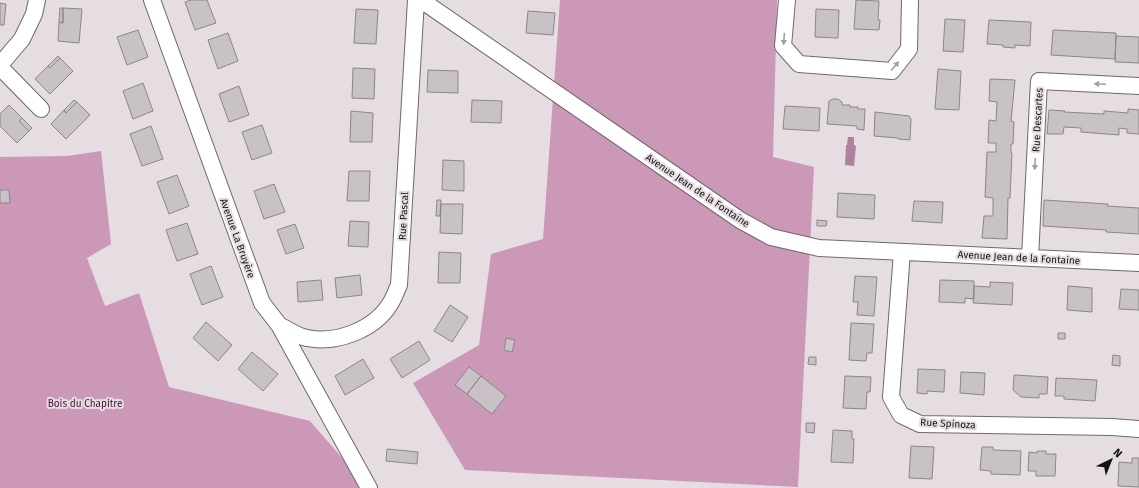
<svg xmlns="http://www.w3.org/2000/svg" width="1139" height="488" font-family="'Fira Sans',sans-serif">
<style>
.forest{fill:#cb98b8}
.water{fill:#b1809f}
.building{fill:#c8c1c5;stroke:#8c8589}
.lines{fill:none;stroke-linecap:round;stroke-linejoin:round}
.street-casing{stroke:#6f686c;stroke-width:18}
.street{stroke:#fff;stroke-width:16}
.oneway{fill:#a1a0a1}
.labels{text-anchor:middle;stroke-width:4;stroke-linejoin:round;paint-order:stroke}
.street-label{font-size:10px;fill:#141113;stroke:#e5dde2}
.park-label{font-size:10px;fill:#480c38;stroke:#e5dde2}
</style>
<rect width="100%" height="100%" fill="#e5dde2"/>
<path class="forest" d="M560,0h217l-4,157 41,10 -16,320 -333,-17 -52,-87 66,-38 12,-91 52,-15z
M101,151l10,93 -24,14 18,48 34,-13 30,94 141,34 39,45 11,22h-360v-331l67,-1z"/>
<path class="water" d="M848,137h6v8l2,1 -2,20 -9,-1 1,-20h1z"/>
<path class="building" d="M191,0h16l9,23 -21,7 -10,-28z
M856,0l23,1 -1,19h2l-1,10 -25,-1z
M0,3l6,1 -2,21h-4z
M60,8h3v15l-4,-1z
M63,8l19,1 -3,34 -21,-2 1,-19 4,1z
M356,9l22,1 -2,34 -22,-1z
M816,9l23,1 -1,28 -23,-1z
M528,11l27,2 -2,22 -27,-2z
M945,19l20,1 -2,32 -20,-1z
M989,20l42,2 -1,24 -15,-1v3l-12,-1v-2l-16,-1z
M138,30l10,27 -21,8 -10,-28z
M1053,30l63,3 -1,26 -64,-4z
M228,33l10,28 -20,8 -10,-29z
M1116,36l23,1v26l-24,-1z
M58,56l2,2 -10,10 -2,-2z
M60,58l13,13 -23,23 -15,-15 13,-13 2,2z
M353,68l22,1 -1,30 -22,-1z
M938,69l23,2 -2,39 -24,-1z
M428,70l30,1v22l-31,-1z
M990,79l25,1 -4,41 3,1 -1,22h-2v9h1l-2,45h-2l-1,41 -25,-1 2,-22h9v-18l-8,-1 2,-45h9v-9h-8l1,-23 7,1 1,-19 -8,-1z
M143,83l10,28 -20,8 -10,-28z
M239,86l10,29 -20,7 -10,-28z
M833,99h5l4,3v3h8v2h8v2h7l-1,21 -7,-1v-3l-30,-2 2,-23z
M74,100l3,2 -11,11 -2,-3z
M472,100l30,1 -1,22 -30,-1z
M77,102l13,13 -24,24 -15,-15 13,-14 2,3z
M9,105l13,13 -3,3 10,10 -12,12 -17,-17v-12z
M785,106l35,2 -1,23 -36,-2z
M1128,109l11,1v24l-12,-1v-4l-8,-1v7l-38,-3v-4l-17,-1 -1,7h-16l2,-24 16,1 -1,1 40,2v-3l24,2z
M351,111l22,2 -1,29h-22z
M875,112l34,4 2,3 -1,21 -12,-1v-1l-24,-2z
M22,118l10,10 -3,3 -10,-10z
M262,125l10,28 -20,7 -10,-28z
M151,126l12,33 -21,7 -12,-32z
M443,160l21,1v30l-22,-1z
M349,171h21l-1,30h-22z
M177,175l12,31 -20,8 -12,-32z
M274,184l11,28 -21,7 -10,-28z
M0,190h9l1,13h-10z
M838,193l37,2 -1,24 -37,-2z
M437,200h4l-1,16h-4z
M1044,200l64,4 -1,2 32,2v26l-33,-2v-2l-63,-4z
M914,201l29,1 -1,21 -30,-2z
M441,204h22l-1,30 -22,-1z
M817,220l10,1 -1,5h-9z
M350,221l19,1 -1,25 -20,-1z
M187,223l11,31 -21,7 -11,-31z
M295,224l9,24 -18,6 -9,-24z
M439,252l22,1 -1,30h-22z
M211,266l12,31 -21,8 -12,-31z
M360,275l2,20 -25,3 -2,-20z
M855,276l22,1 -3,39 -17,-1 1,-13h-5z
M321,280l2,20 -25,2 -1,-20z
M940,280l34,1v18l-9,-1v5l-26,-1z
M990,282l23,1 -1,22 -39,-2 1,-17 16,1z
M1068,286l24,2v24l-25,-2z
M1121,289l18,1v20l-20,-1z
M450,305l18,12 -16,25 -18,-11z
M206,322l26,23 -14,16 -25,-23z
M851,323l23,1 -2,29h-5l-1,8 -17,-1z
M1058,333h7v6h-7z
M506,338l9,2 -3,12 -8,-2z
M419,341l11,19 -28,18 -12,-19z
M252,352l26,22 -15,17 -25,-22z
M1113,355l7,1v10l-8,-1z
M809,357h7v8l-8,-1z
M363,359l11,19 -29,17 -10,-19z
M469,367l12,9 -14,18 -12,-9z
M918,369l27,1 -1,22 -17,-1v3l-10,-1z
M961,372l24,1 -1,22 -24,-2z
M1014,375l34,2 -1,17h-8v4l-18,-1 -8,-7z
M481,376l25,20 -14,18 -25,-20z
M845,376l26,1 -1,15h-3l-1,17 -23,-1z
M1056,378l41,2 -2,21 -31,-2v-3h-9z
M806,423h9l-1,10 -8,-1z
M833,430l19,1v8h2l-1,24 -22,-1z
M911,446l23,1 -2,32 -23,-1z
M982,447h11v3l28,1 -1,24 -29,-1v-3l-11,-1z
M387,449l31,3 -1,12 -31,-3z
M1037,451h9v3h10l-1,22h-19v-5h-8l1,-19 8,1z
M1132,458h7v29l-21,-1 1,-24 13,1z"/>
<g class="lines">
<g class="street-casing">
<path id="street" d="M152,0l110,303 17,22 90,163
M421,0l319,220 31,17 48,11 320,15
M787,0l-4,46 16,18 93,7 17,-22 1,-49
M0,65l22,-26 12,-25 3,-14
M0,67l41,42
M902,252l-11,145 10,18 19,9 192,3 27,2
M1030,258l9,-177 100,5
M279,325c8,4 19,12 28,13 29,6 67,-8 83,-34 4,-6 6,-13 9,-19l17,-285"/>
</g>
<use href="#street" class="street"/>
</g>
<defs><path id="oneway-solid" d="M-6-.8H1V-3.2L6.5 0L1 3.2V.8H-6Z"/></defs>
<g class="oneway">
<use href="#oneway-solid" transform="translate(784 39) rotate(94)"/>
<use href="#oneway-solid" transform="translate(895 66) rotate(-50)"/>
<use href="#oneway-solid" transform="translate(1100 84) rotate(-177)"/>
<use href="#oneway-solid" transform="translate(1035 164) rotate(93)"/>
</g>
<g class="labels">
<g class="street-label">
<text transform="translate(1037 120) rotate(-87)" y="4">Rue Descartes</text>
<text transform="translate(698 190) rotate(34)" y="4">Avenue Jean de la Fontaine</text>
<text transform="translate(403 216) rotate(-87)" y="4">Rue Pascal</text>
<text transform="translate(238 238) rotate(70)" y="4">Avenue La Bruyère</text>
<text transform="translate(1019 257) rotate(3)" y="4">Avenue Jean de la Fontaine</text>
<text transform="translate(948 423) rotate(3)" y="4">Rue Spinoza</text>
</g>
<g class="park-label">
<text x="85" y="407">Bois du Chapitre</text>
</g>
</g>
<g transform="translate(1111 460) rotate(43)" stroke="#e5dde2" stroke-width="3" paint-order="stroke">
<path d="M0-3L7 15L0 10L-7 15Z" fill="#141113"/>
<text y="-6" font-size="11" font-weight="bold" text-anchor="middle" fill="#141113">N</text>
</g>
</svg>
